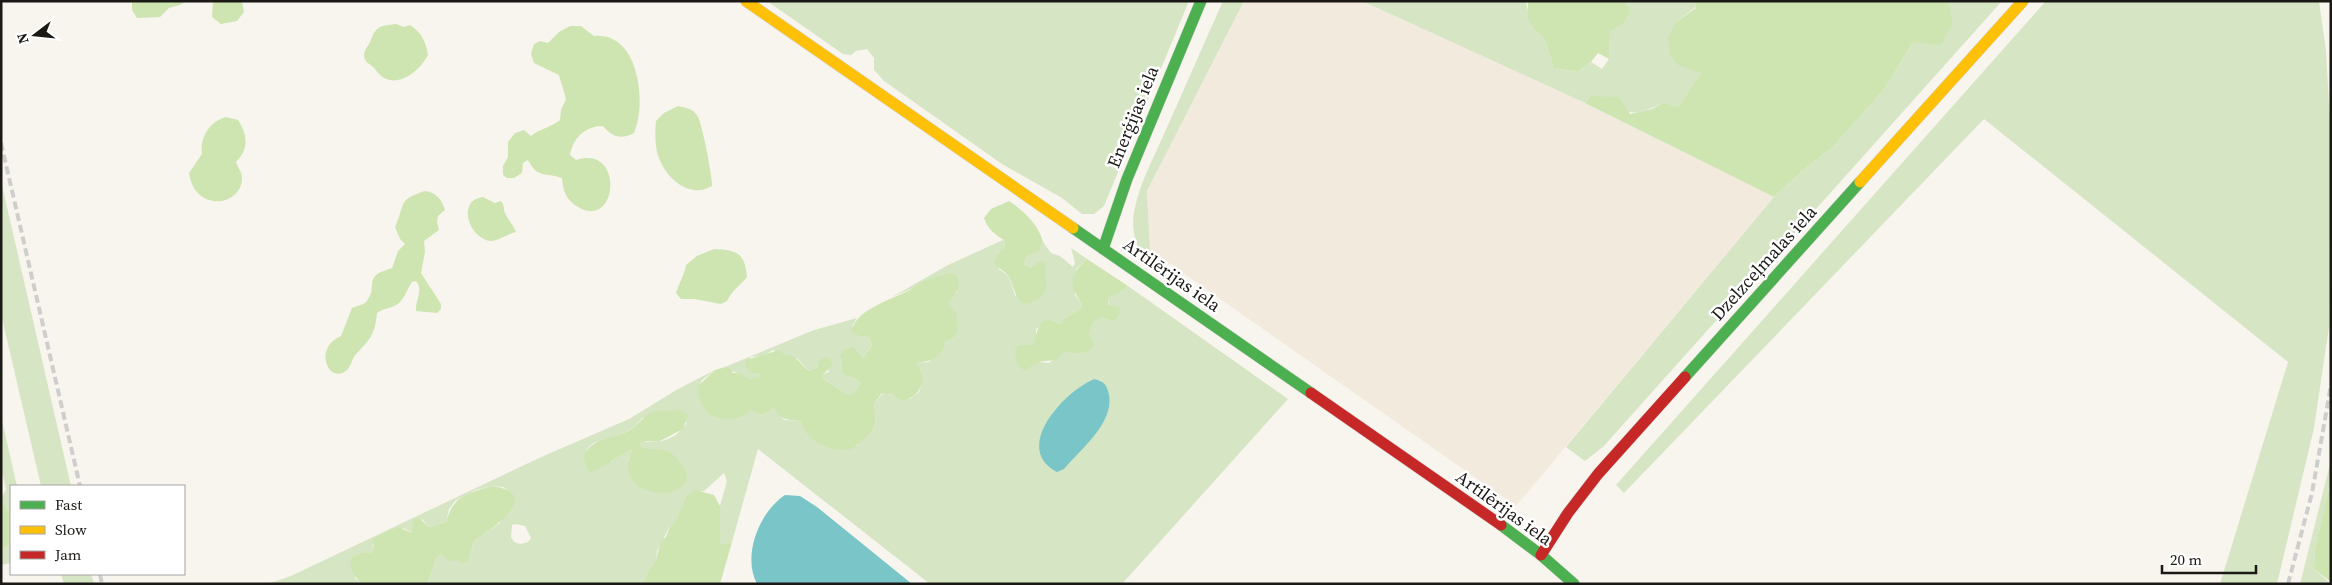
<svg xmlns="http://www.w3.org/2000/svg" width="2332" height="585" font-family="'Source Serif 4',serif">
<style>
.built{fill:#f2ebdd}
.green{fill:#d6e5c4;fill-rule:evenodd}
.forest{fill:#cee5b2}
.water{fill:#79c5c8}
.lines{fill:none;stroke-linecap:round;stroke-linejoin:round}
.fast-casing{stroke:#d3d1cc;stroke-width:12}
.slow-casing{stroke:#d3d1cc;stroke-width:12}
.jam-casing{stroke:#d3d1cc;stroke-width:12}
.fast{stroke:#4caf50;stroke-width:11}
.slow{stroke:#ffc107;stroke-width:11}
.jam{stroke:#c62828;stroke-width:11}
.rail{stroke:#cececc;stroke-width:4;stroke-dasharray:8 4;stroke-linecap:butt}
.labels{text-anchor:middle;stroke-width:5;stroke-linejoin:round;paint-order:stroke}
.street-label{font-size:18px;fill:#1b1915;stroke:#fff}
</style>
<rect width="100%" height="100%" fill="#f8f5ee"/>
<path class="built" d="M1244,1h118l223,102 189,94 -258,309 -366,-256 -3,-59z"/>
<path class="green" d="M767,1h422l-85,205 -10,8h-12l-20,-16 -60,-34 -118,-83 -10,-11v-12l-7,-9 -11,2 -5,4 -8,-1z
M1223,1h21l-97,190 3,59 11,8v12c-22,-11 -31,-34 -27,-58 5,-27 19,-53 30,-78 20,-44 39,-89 59,-133z
M1362,1h166l-2,3 9,27 9,7 10,30 23,4 14,-10 11,7 7,-10 1,-27 14,-8 7,-13 -6,-10h71v6l-20,15 25,51 -23,34 -14,-5c-34,19 -41,9 -73,-6l-6,7z
M1948,1h54l-399,446 -18,14 -19,-14 208,-250 28,-26 32,-25 51,-58 28,-46z
M2046,1h273l7,50 5,89 -2,187 -15,101 -37,156h-57l68,-222 -304,-243 -360,374 -8,-8z
M1,181l70,305h-30l-40,-172z
M1003,240l2,1 -1,7 -7,6 2,15c12,7 13,15 16,27l31,-14 -6,-20 -9,6 -7,-4 3,-8 11,-6 5,-8 8,11 9,3 13,11 2,-4 -4,-15 16,11 -11,10 -1,26 7,9 -2,5 -15,9 -5,6 -9,-4 -15,9v9l-4,7 -5,2 11,15 11,1 15,-11 14,1 15,-12 -4,-7 4,-11 9,-6 8,4 -2,-23 12,-5 8,-7 160,113 -166,185h-192l-172,-135 -26,93 -12,4v-40l7,-25 -3,-8 -20,18h-8l-10,5 -10,24 -6,6 -13,25 -1,9 -8,11 -5,13h-216l10,-27 5,-3 15,6 13,-3 4,-16 26,-18 12,-30 -9,-6 -12,-1 -15,4 -21,11 -6,8 -3,13 -17,5 -7,-8 -10,14 -8,-5 -32,16 2,4 -4,5h-10l-5,25 6,6h-93l23,-8 248,-118 90,-39 49,-30 37,-19 -14,11c-2,16 -2,24 13,34l36,-5c11,7 14,6 24,-2l10,12 16,1 8,14 49,11 5,-8 11,-7 3,-10 -2,-17 9,-11 27,6 9,-7 5,-13 -8,-16 13,-1 16,-20 8,-4 -6,-34 10,-12 -8,-19 -12,6 -12,1 -14,9 -19,8 56,-32zM1094,379l8,2 -51,33 33,-30zM642,418l45,4c-5,10 -18,19 -30,20 -7,0 -10,-1 -17,1v5l12,3 12,-1 -36,11 5,-11 -11,3 -11,9 -27,-2c1,-22 24,-20 39,-27 9,-4 14,-8 19,-15zM515,524l10,2 6,12 -3,4 -8,2 -6,-2 -3,-5 1,-12z
M857,318l-5,8 7,10 10,1 3,8 -10,14 -20,1 4,16 8,2 6,5 -5,8 -7,4 -24,-16 -1,-4 7,-4 -12,-4 -9,4 -11,-12 -25,-9 -10,6 -13,1 2,16h8l1,4 -12,2c-8,-6 -16,-6 -24,-12l89,-37z
M1,416l16,70h-6v28l-10,-15 5,-10 -5,-22z
M2331,460v28l-3,5 -13,55 -1,21 17,15h-31z
M11,543v20l-10,2v-17l4,1z
M61,574h30l3,10h-30z"/>
<path class="forest" d="M132,1h55l-7,4 -11,3 -9,9 -23,1 -5,-8z
M213,1h29l2,11 -7,9 -16,3 -9,-7z
M1528,1h97l6,10 -7,13 -14,8 -1,27 -11,-6 -7,9 -14,10 -23,-4 -10,-30 -9,-7 -7,-13z
M1696,1h252l5,23 -12,21 -28,-3 -28,46 -51,58 -32,25 -28,26 -189,-94 6,-7 28,1 11,17 22,-5 12,-7 14,5 23,-34 -23,-8 -8,-11 -2,-16 8,-16 20,-14z
M396,24l8,3 6,-2c12,8 16,17 18,30 -7,14 -27,32 -44,23 -5,-3 -7,-7 -11,-11 -4,-4 -8,-4 -9,-11 0,-7 4,-9 6,-14 6,-16 9,-16 26,-18z
M570,26h11l13,10c45,-5 53,67 40,97 -13,7 -22,4 -31,-7 -18,0 -30,12 -33,29l6,5c49,-16 42,71 2,47 -12,-7 -15,-16 -16,-29 -17,-6 -24,1 -34,-18l-5,3 -1,10 -8,5h-7l-4,-3v-9l5,-9v-15l7,-9 9,-3 7,6c10,-8 21,-9 29,-16l1,-10 5,-11 -7,-24 -25,-12 -3,-9 3,-10 6,-3 8,2 11,-11z
M678,106c8,2 15,2 20,11 4,6 15,63 14,69 -24,14 -49,-10 -55,-34 -2,-10 -2,-20 -1,-31l8,-8z
M226,117l12,3c10,15 11,29 -2,42 2,5 6,11 6,15 1,29 -47,37 -53,-4l13,-19c-2,-17 7,-32 24,-37z
M425,191c11,1 17,9 20,19l-7,6 -1,6 2,8 -15,11 1,11 -4,21 20,31v5l-4,4 -21,-2c-1,-11 8,-21 0,-30l-4,1c-5,7 -8,19 -16,23 -6,4 -13,3 -19,8 -2,20 -6,26 -20,40 -5,4 -5,12 -10,17 -18,16 -35,-22 -6,-34l11,-28c4,-2 11,-3 14,-6 14,-16 -6,-25 26,-34l6,-17 7,-7 -5,-5 -5,-12c11,-24 2,-27 30,-36z
M483,197l12,6 6,-2c4,5 2,7 4,12 3,7 8,11 11,19 -9,2 -21,12 -30,8 -19,-7 -28,-40 -3,-43z
M1009,201c14,9 30,24 34,41l-4,8 -12,6 -3,8 7,4 9,-7 6,2c-2,9 2,18 -1,27 -2,6 -6,8 -11,11 -19,11 -18,-15 -26,-25 -3,-5 -10,-8 -14,-13l3,-9 7,-6 1,-7c-10,-7 -17,-11 -21,-23l7,-9z
M714,249c23,1 31,4 33,28 -7,9 -15,13 -20,24l-6,3 -27,-5h-13l-5,-6c3,-10 8,-17 10,-28l11,-9z
M1087,259l41,27 -8,7 -12,5v7l11,2 1,7 -4,5 -6,2 -8,-4 -9,6 -4,11 4,7v6c-9,8 -18,6 -29,5 -10,12 -12,7 -25,10 -4,1 -10,6 -13,9 -10,-5 -10,-11 -11,-21l4,-5h13c5,-9 4,-16 11,-24l8,-1 9,4 5,-6 15,-9 2,-5c-14,-20 -12,-30 5,-45z
M949,273l8,3c4,12 -2,19 -9,28l8,8 2,20 -5,6 -8,4c-3,16 -14,19 -28,21l7,16c-4,12 -9,19 -22,22l-9,-6 -11,-2 -8,11 2,17 -3,10c-8,5 -11,10 -17,15 -13,10 -38,0 -48,-11 -3,-3 -5,-9 -8,-14 -12,-1 -20,-1 -26,-13 -10,8 -13,9 -24,2 -10,12 -34,12 -45,0 -5,-7 -7,-15 -8,-23l18,-17 10,-3 6,2 2,4h8l8,6 11,-2v-4h-8l-7,-7 1,-6 33,-10 5,4c13,1 16,10 25,17l9,-4c0,-5 2,-8 8,-10l5,2 1,6 -9,10 1,4 24,16 7,-4 5,-8 -6,-5 -8,-2 -4,-4v-12l-2,-5 5,-6 8,-2 10,11 9,-13 -3,-8 -10,-1 -8,-5c7,-23 40,-31 59,-41 5,-3 9,-7 13,-9 8,-4 18,-4 26,-8z
M679,410l9,5 -5,14 -25,13 -11,-1 -6,2 -1,4c11,4 16,1 24,3 11,2 18,15 23,23l-1,9c-3,2 -6,6 -9,8 -16,7 -43,1 -48,-17 -3,-9 1,-16 3,-23 -16,5 -26,19 -43,22l-5,-12v-6c16,-22 32,-13 50,-27 7,-6 12,-13 22,-16 7,-1 16,0 23,-1z
M491,486c54,6 2,43 -17,55 -3,8 -2,20 -12,23l-5,-4 -8,1 -7,-7 -5,3 -10,27h-66c-7,-9 -12,-14 -10,-26l9,-5h10l4,-5 -2,-7 4,-4 22,-10 14,6 1,-13 6,-2 10,9 17,-5c7,-26 21,-28 45,-36z
M2331,488v94l-17,-13 1,-21 13,-55z
M696,490l18,5 6,11v39l12,-3 -12,42h-77l5,-13 8,-11 5,-20 5,-3 4,-11 6,-6 10,-24z
M1,499l10,15v29l-6,6 -4,-1z"/>
<path class="water" d="M1094,379c10,2 13,6 15,16 5,28 -28,54 -45,74l-7,3c-46,-24 8,-81 37,-93z
M785,495l15,1 17,11 95,77h-155c-15,-28 2,-72 28,-89z"/>
<g class="lines">
<g class="fast-casing">
<path id="fast" d="M1073,228l238,165
M1103,249l24,-70 74,-178
M1685,377l175,-195
M1501,525l40,30 33,29"/>
</g>
<g class="slow-casing">
<path id="slow" d="M746,1l327,227
M1860,182l163,-181"/>
</g>
<g class="jam-casing">
<path id="jam" d="M1311,393l190,132
M1541,555l27,-42 30,-39 87,-97"/>
</g>
<use href="#fast" class="fast"/>
<use href="#slow" class="slow"/>
<use href="#jam" class="jam"/>
<path class="rail" d="M1,143l79,343
M100,574l2,10
M2288,584l24,-91 19,-108"/>
</g>
<g class="labels">
<g class="street-label">
<text transform="translate(1133 117) rotate(-68)" y="6">Enerģijas iela</text>
<text transform="translate(1764 263) rotate(-48)" y="6">Dzelzceļmalas iela</text>
<text transform="translate(1172 275) rotate(35)" y="6">Artilērijas iela</text>
<text transform="translate(1504 508) rotate(36)" y="6">Artilērijas iela</text>
</g>
</g>
<rect width="2332" height="585" fill="none" stroke="#1b1915" stroke-width="5"/>
<rect x="10" y="485" width="175" height="90" fill="#ffffff" stroke="#a4a3a1"/>
<rect x="20" y="501" width="25" height="8" fill="#4caf50" stroke="#a4a3a1"/>
<text x="55" y="510" font-size="15" fill="#1b1915">Fast</text>
<rect x="20" y="526" width="25" height="8" fill="#ffc107" stroke="#a4a3a1"/>
<text x="55" y="535" font-size="15" fill="#1b1915">Slow</text>
<rect x="20" y="551" width="25" height="8" fill="#c62828" stroke="#a4a3a1"/>
<text x="55" y="560" font-size="15" fill="#1b1915">Jam</text>
<g transform="translate(35 35) rotate(254)" stroke="#ffffff" stroke-width="4" paint-order="stroke">
<path d="M0-4L9 19L0 12L-9 19Z" fill="#1b1915"/>
<text y="-8" font-size="14" font-weight="bold" text-anchor="middle" fill="#1b1915">N</text>
</g>
<path d="M2162 565v8h94v-8" fill="none" stroke="#1b1915" stroke-width="2.5"/>
<text x="2170" y="565" font-size="15" fill="#1b1915" stroke="#ffffff" stroke-width="4" paint-order="stroke">20 m</text>
</svg>
